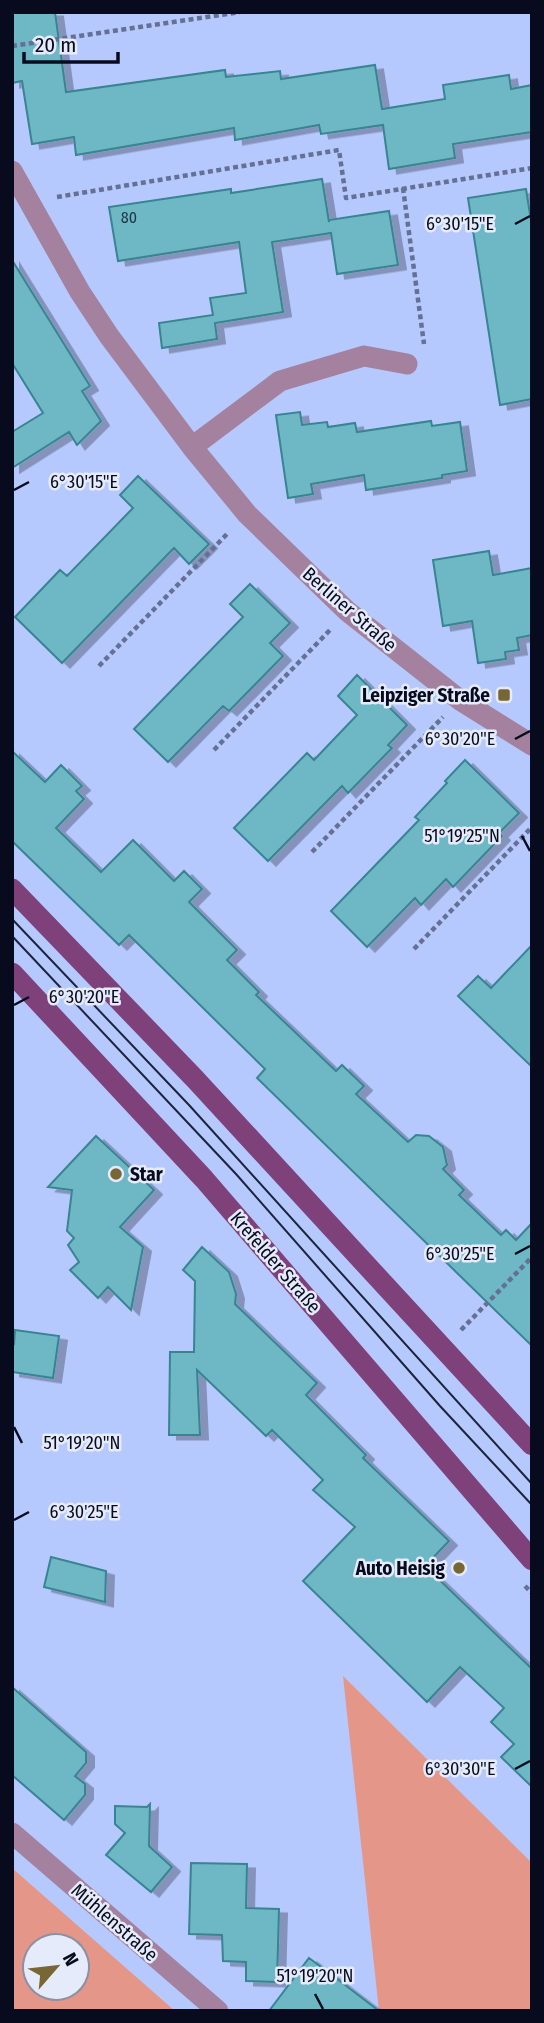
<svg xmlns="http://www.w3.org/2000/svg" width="544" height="2023" font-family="'Fira Sans Condensed',sans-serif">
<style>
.green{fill:#e49689;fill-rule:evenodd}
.building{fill:#6db8c4;stroke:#388591;stroke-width:2;filter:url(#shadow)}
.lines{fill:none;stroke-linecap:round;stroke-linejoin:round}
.path{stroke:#647094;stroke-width:4.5;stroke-dasharray:5 3.5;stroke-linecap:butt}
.minor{stroke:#a3819f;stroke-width:21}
.major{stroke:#7e417a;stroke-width:21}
.tram{stroke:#1d2339;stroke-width:2}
.ticks{fill:none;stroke:#070b1d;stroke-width:2.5}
.poi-dot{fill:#796635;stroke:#e5ebfb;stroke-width:2.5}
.labels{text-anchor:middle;stroke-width:5;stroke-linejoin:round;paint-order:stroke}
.number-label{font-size:16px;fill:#203647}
.street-label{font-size:19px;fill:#070b1d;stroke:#e5ebfb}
.poi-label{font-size:19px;font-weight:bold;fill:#070b1d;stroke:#e5ebfb;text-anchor:end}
.ticks-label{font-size:18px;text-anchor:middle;fill:#070b1d;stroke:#e5ebfb;stroke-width:5;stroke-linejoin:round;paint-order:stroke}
</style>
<defs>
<filter id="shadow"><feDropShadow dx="8" dy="4.5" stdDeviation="0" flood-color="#0004"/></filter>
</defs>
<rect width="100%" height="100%" fill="#b6c9fe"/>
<path class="green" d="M343,1676l189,187v148h-153z
M12,1868l163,143h-163zM35,1946h42v42h-42z"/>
<path class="building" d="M12,12h43l11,80 159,-22 1,7 54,-6 1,8 94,-14 7,44 63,-10 -2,-14 66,-10 2,14 21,-4v47l-79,12 2,14 -66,11 -6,-44 -62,9 -2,-9 -84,15 -1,-12 -158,27 -2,-18 -42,7 -10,-63 -10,2z
M322,179l7,43v-2l60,-9 9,54 -61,9 -6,-41 -59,9 11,70 -68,11 2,16 -55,9 -3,-25 54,-8 -3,-17 36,-5 -7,-51 -121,19 -9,-54 122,-18v4z
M526,189l6,38v172l-32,6 -32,-207z
M12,260l78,126 -8,5 19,30 -24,24 -8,-13 -57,36v-36l31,-19 -31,-50z
M300,412l2,13 25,-3 1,5 27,-4 2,9 74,-11 1,5 28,-4 7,49 -25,4v3l-76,12 -2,-15 -53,9 2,10 -25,4 -12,-83z
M138,476l71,68 -20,20 -15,-16 -112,115 -47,-46 45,-47 7,6 66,-68 -13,-13z
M489,551l4,24 39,-7v67l-15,3 2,12 -14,2 1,7 -28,4 -6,-42 -29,5 -10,-66z
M250,584l40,39 -20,20 13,13 -54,55 -6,-5 -55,56 -34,-33 109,-112 -13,-13z
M357,675l50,50 -19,20 4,3 -44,45 -6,-7 -74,75 -34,-33 73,-75 7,7 43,-45 -19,-19z
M12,751l33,31 16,-17 21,21 -6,5 8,8 -28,29 40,39 5,5 32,-32 41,41 10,-10 18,18 -13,13 48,48 -10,10 32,32 -3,3 80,76 6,-6 22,21 -8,8 52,48 8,-7 13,1 14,11 4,18 -4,4 21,21 -5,5 42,40 5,-5 10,10 16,-17v123l-275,-268 8,-9 -136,-134 -10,10 -107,-104z
M465,760l54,53 -20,20 3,3 -49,51 -7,-8 -25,26 -6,-7 -48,49 -36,-36 88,-91 -4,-3 32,-34 -2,-2z
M532,945v122l-74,-71 20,-20 13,12z
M96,1136l58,54 -34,37 23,20 -12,63 -23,-23 -10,11 -28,-28 9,-8 -11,-17 6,-7 -7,-7 5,-41 -24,-3z
M202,1247l27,25 7,22 -1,10 82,79 -11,12 60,60 -3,3 86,83 -24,25 107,103v118l-31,-30 13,-13 -23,-22 13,-14 -44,-41 -33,35 -124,-121 52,-54 -42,-37 10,-10 -51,-50 -6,6 -69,-66 3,65h-31l1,-83h24l1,-71 -12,-11z
M15,1330l44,6 -6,42 -41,-6v-29l2,1z
M51,1557l55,14 -1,31 -61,-15z
M12,1687l74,65v11l-11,13 10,8v11l-21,25 -52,-45z
M150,1804l-1,42 23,21 -21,25 -45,-37 19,-22 -10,-9v-18l32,1z
M191,1863l56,1 -1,44 33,1 -2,73 -31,-1v-19l-23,-1 -1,-26 -33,-1z
M309,1958l27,20 43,33h-110z"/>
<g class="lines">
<path class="path" d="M12,46l228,-34
M403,188l21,156
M57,197l282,-47 7,48 186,-30
M99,666l130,-134
M214,750l116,-120
M312,852l131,-135
M414,949l118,-122
M461,1330l71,-73
M525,1586l7,7"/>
<path class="minor" d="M12,171l68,121 29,44 83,111 55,67 100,97 113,89 72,45
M192,447l88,-66 84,-25 43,8
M12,1833l206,178"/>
<path class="major" d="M12,889l183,190 337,366
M12,973l192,206 328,381"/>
<path class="tram" d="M12,919l177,186 343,379
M12,936l224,238 204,232 92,99"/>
</g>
<path class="ticks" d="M515,224l15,-8M14,490l15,-8M515,739l15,-8M522,836l8,15M14,1005l15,-8M515,1254l15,-8M14,1427l8,16M14,1520l15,-8M515,1769l15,-8M315,1994l8,15"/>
<g class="poi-dot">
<rect x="497" y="688" width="14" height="14" rx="3.5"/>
<circle cx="116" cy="1174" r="7"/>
<circle cx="459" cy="1568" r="7"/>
</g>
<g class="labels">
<g class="number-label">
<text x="129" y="223">80</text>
</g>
<g class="street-label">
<text transform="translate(350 609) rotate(41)" y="7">Berliner Straße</text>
<text transform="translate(276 1262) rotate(49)" y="7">Krefelder Straße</text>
<text transform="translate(115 1922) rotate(41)" y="7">Mühlenstraße</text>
</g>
<g class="poi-label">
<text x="490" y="702">Leipziger Straße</text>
<text x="130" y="1181" text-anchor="start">Star</text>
<text x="445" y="1575">Auto Heisig</text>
</g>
</g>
<g class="ticks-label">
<text x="460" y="230">6°30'15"E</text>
<text x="84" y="488">6°30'15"E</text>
<text x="460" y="745">6°30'20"E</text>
<text x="462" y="842">51°19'25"N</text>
<text x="84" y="1003">6°30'20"E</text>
<text x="460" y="1260">6°30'25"E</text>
<text x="82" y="1449">51°19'20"N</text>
<text x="84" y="1518">6°30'25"E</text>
<text x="460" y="1775">6°30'30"E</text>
<text x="315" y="1982">51°19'20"N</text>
</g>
<rect width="544" height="2023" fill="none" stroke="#070b1d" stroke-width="28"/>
<g transform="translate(56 1967) rotate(62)"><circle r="33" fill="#e5ebfb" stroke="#8c91a2" stroke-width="2"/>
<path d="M0-5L12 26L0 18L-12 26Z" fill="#796635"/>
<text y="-10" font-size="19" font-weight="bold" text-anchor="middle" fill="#070b1d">N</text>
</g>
<path d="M24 52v10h94v-10" fill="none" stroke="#070b1d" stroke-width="3.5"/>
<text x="35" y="52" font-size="21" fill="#070b1d" stroke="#e5ebfb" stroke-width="5" paint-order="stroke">20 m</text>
</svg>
